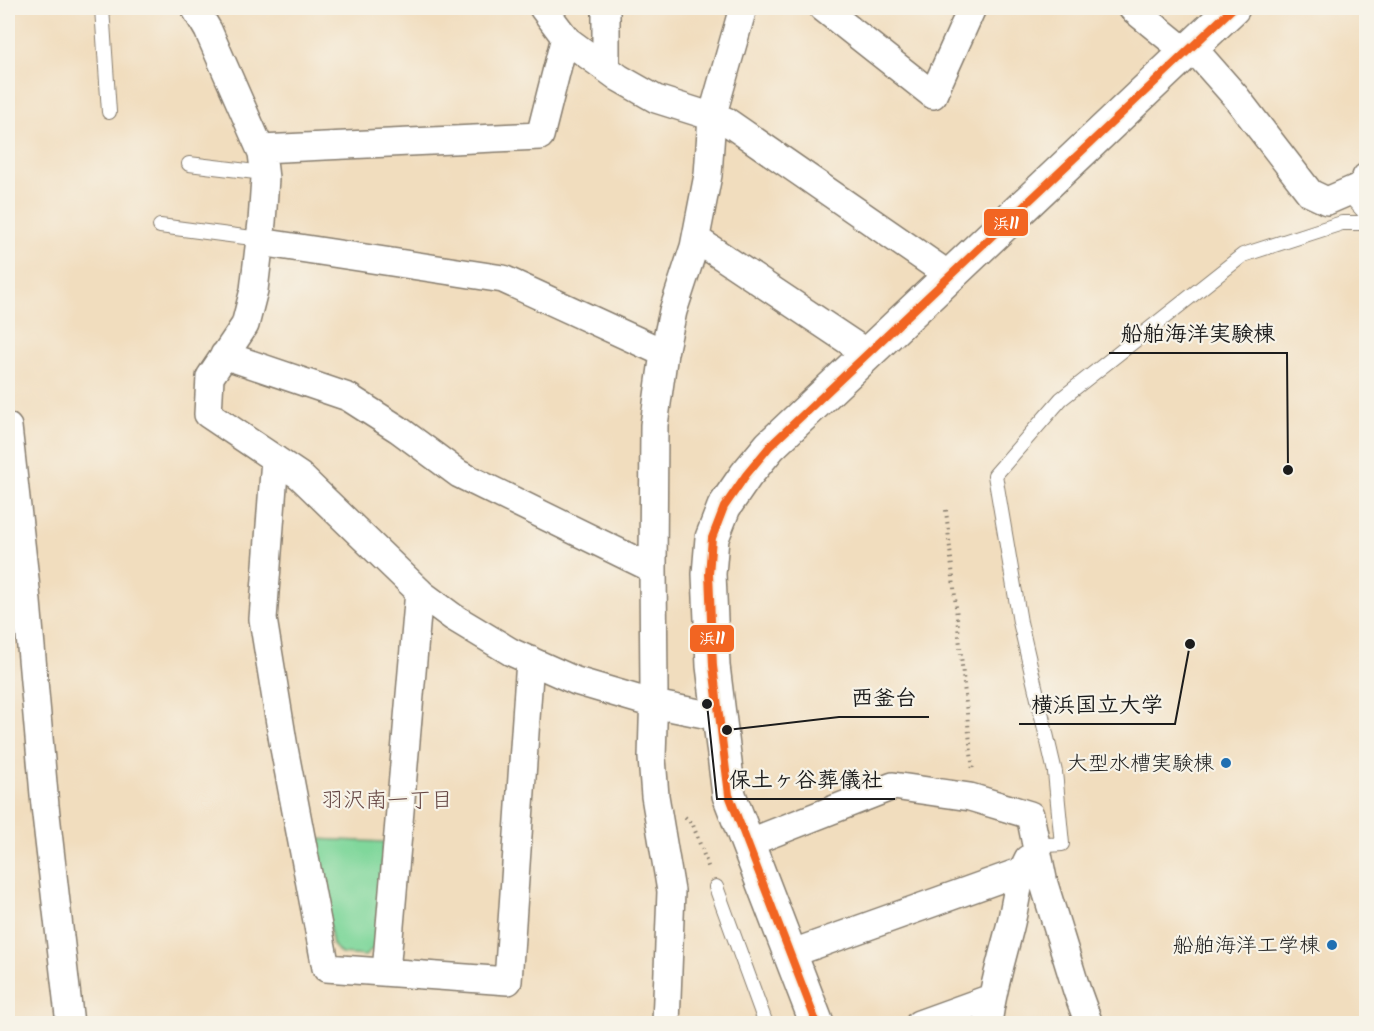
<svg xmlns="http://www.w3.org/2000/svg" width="1374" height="1031" font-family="Kalam,'Klee One',sans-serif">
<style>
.green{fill:#80d79b;stroke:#4e7a5c;stroke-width:1.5}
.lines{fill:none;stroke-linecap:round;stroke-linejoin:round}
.service-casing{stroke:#867c6d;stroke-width:16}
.minor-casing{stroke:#867c6d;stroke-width:30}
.tertiary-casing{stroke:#867c6d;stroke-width:36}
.path{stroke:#867c6d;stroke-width:4;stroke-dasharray:1.5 4.5;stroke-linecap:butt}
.service{stroke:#fff;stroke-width:14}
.minor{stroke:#fff;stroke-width:27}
.tertiary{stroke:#fff;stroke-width:33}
.bus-1-casing{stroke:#f7f3e8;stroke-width:12}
.bus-1{stroke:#f26522;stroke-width:8}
.poi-dot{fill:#1f6fb2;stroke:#f7f3e8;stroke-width:2}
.labels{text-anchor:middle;stroke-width:4.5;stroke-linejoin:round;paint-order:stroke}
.poi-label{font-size:21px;fill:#1c1c1c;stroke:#f7f3e8;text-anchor:end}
.neighbourhood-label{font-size:22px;fill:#664744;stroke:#f7f3e8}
.leader{fill:none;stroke:#1c1c1c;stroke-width:2}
.callout-dot{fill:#1c1c1c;stroke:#f7f3e8;stroke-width:2}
.callout-label{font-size:22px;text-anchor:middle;font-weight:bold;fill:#1c1c1c;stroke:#f7f3e8;stroke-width:4.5;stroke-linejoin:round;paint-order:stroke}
.line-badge{stroke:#f7f3e8;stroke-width:2}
.badge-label{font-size:16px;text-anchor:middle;font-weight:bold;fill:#fff}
</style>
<rect width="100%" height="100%" fill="#f7f3e8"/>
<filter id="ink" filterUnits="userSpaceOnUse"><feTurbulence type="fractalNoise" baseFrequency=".0167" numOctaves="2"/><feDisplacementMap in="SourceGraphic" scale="12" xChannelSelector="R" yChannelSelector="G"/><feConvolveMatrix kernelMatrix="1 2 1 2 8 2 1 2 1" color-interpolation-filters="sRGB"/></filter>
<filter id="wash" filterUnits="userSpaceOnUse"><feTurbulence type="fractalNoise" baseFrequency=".008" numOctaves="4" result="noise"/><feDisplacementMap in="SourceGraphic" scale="24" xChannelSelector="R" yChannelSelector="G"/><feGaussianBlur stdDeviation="1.35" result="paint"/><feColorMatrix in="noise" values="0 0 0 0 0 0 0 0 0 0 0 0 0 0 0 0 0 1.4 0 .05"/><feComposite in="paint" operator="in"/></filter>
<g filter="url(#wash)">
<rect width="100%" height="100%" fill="#f1ddbe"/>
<path class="green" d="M313,839l71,3 -9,105 -10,9 -24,-2 -8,-9z"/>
</g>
<g filter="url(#ink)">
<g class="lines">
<g class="service-casing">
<path id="service" d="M102,8l7,104
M189,164l75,9
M1347,193l19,21
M160,226l100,13
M1036,844l12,1 14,-1 -7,-72 -35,-150 -25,-147 66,-76 182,-144 99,-32h24
M716,887l50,137"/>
</g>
<g class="minor-casing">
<path id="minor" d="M195,8l13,22 54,123 3,25 -3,44 -8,68 -9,35 -35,52 -2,37 92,62 122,118 31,23 58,35 65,29 78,23 65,13
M543,8l24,32 52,38 37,21 70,22 224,155
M606,8v60
M823,8l110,87 39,-87
M1132,8l54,44
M1192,47l44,50 74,96 17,8 37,-16 2,-8
M261,149l279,-13 25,-99
M696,239l172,115
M260,242l243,37 161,74
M224,355l124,42 50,32 61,45 194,95
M8,427l17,152 20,227 25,218
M275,459l-12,160 21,129 42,220 182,13 22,-321
M748,843l145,-57 77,11 60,18 14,69 33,107 12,33
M790,954l232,-83
M386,972l33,-381
M666,1024l5,-133 -16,-95 -3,-38 2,-68 -1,-121 1,-144 10,-72 9,-42 21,-64 14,-72 4,-58 31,-109
M919,1024l72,-26
M988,1024c4,-34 14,-65 22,-97 6,-23 7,-47 18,-68"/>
</g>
<g class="tertiary-casing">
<path id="tertiary" d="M817,1024l-88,-229 -16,-129 -4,-92 3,-36 12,-31 22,-32 24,-29 463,-438"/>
</g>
<path class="path" d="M946,510l27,262
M685,817l8,8 16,44"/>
<use href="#service" class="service"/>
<use href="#minor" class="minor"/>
<use href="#tertiary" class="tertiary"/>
<g class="bus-1-casing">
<path id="bus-1" d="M817,1024l-88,-229 -16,-129 -4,-92 3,-36 12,-31 22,-32 24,-29 463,-438"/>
</g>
<use href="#bus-1" class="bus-1"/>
</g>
</g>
<g class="poi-dot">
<circle cx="1226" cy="763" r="6"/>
<circle cx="1332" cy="945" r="6"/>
</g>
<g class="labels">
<g class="poi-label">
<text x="1214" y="770">大型水槽実験棟</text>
<text x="1320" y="952">船舶海洋工学棟</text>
</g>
<g class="neighbourhood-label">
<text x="387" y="807">羽沢南一丁目</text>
</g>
</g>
<path class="leader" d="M1288 470L1287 353H1109M727 730L839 717H929M1190 644L1175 724H1019M707 704L717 799H895"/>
<g class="callout-dot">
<circle cx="1288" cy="470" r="6"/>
<circle cx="727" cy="730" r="6"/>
<circle cx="1190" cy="644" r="6"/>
<circle cx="707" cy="704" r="6"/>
</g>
<g class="callout-label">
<text x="1198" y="341">船舶海洋実験棟</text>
<text x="884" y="705">西釜台</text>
<text x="1097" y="712">横浜国立大学</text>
<text x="806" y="787">保土ヶ谷葬儀社</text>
</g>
<g class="line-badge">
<rect x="983" y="208" width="46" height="29" rx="6" fill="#f26522"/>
<rect x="689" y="624" width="46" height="29" rx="6" fill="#f26522"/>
</g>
<g class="badge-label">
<text x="1006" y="229">浜11</text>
<text x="712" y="644">浜11</text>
</g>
<rect width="1374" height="1031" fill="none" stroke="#f7f3e8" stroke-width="30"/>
</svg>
